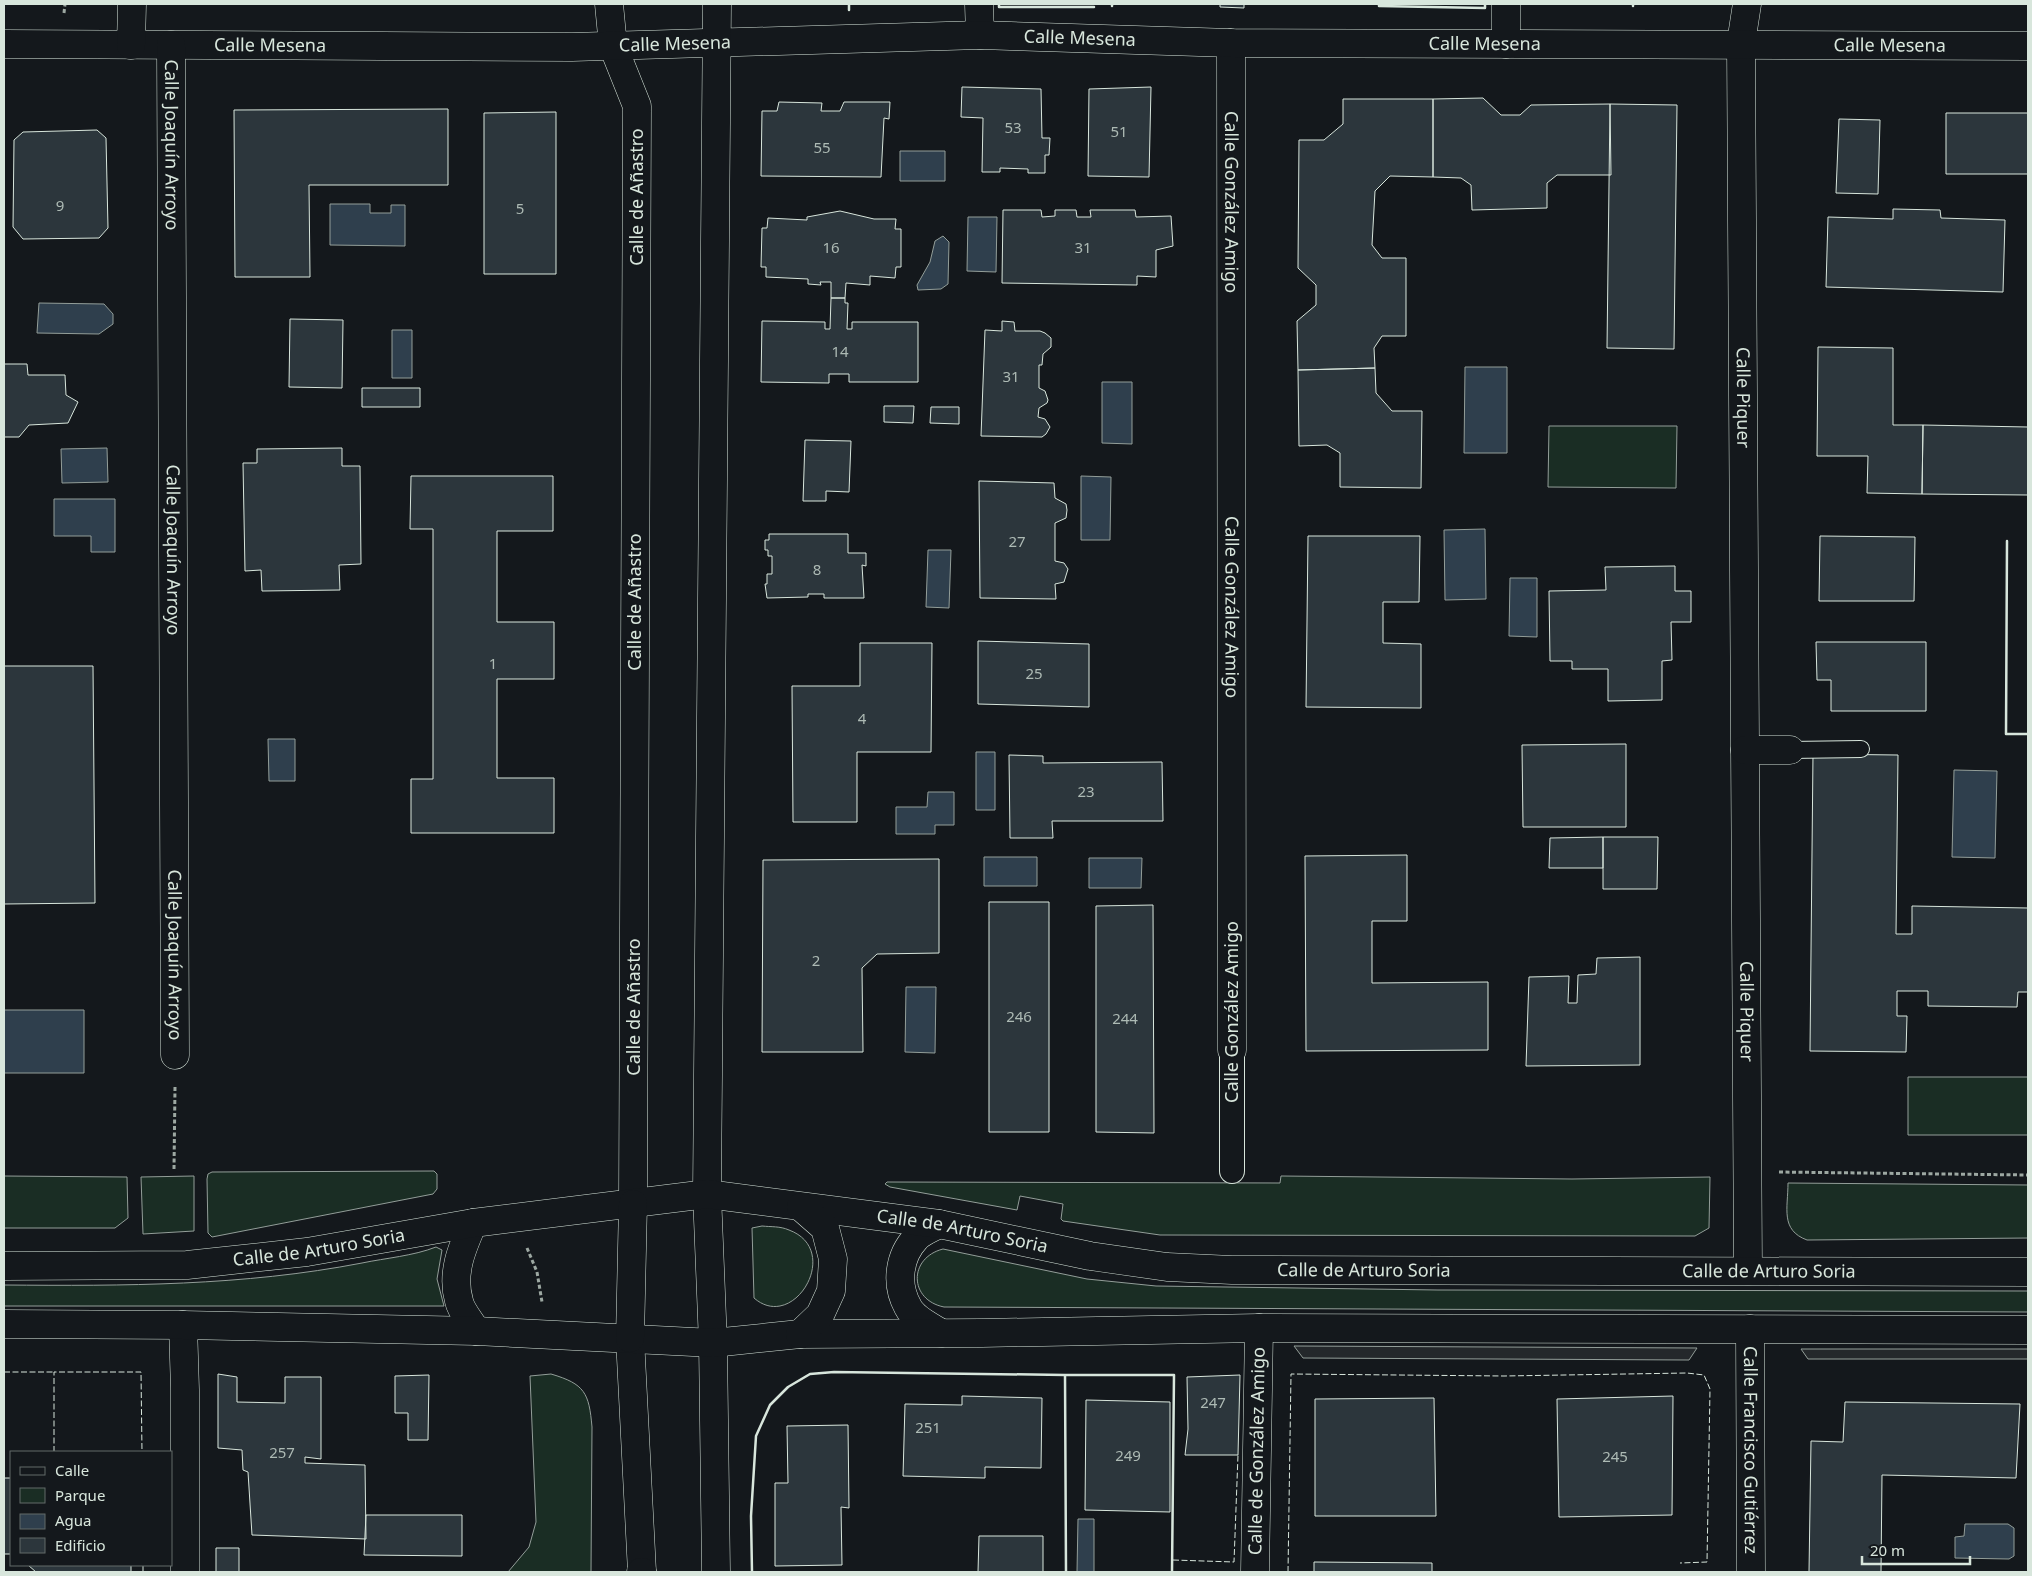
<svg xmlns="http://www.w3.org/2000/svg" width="2032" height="1576" font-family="'Noto Sans',sans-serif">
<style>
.green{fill:#1a2d24;stroke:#939e99}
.parking{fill:#24282b;stroke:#939e99}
.water{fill:#2f3f4d;stroke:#939e99}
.building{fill:#2c363c;stroke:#d8e6dc}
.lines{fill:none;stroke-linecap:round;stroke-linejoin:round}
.service-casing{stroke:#d8e6dc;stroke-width:18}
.pedestrian-casing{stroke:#d8e6dc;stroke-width:26}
.minor-casing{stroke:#d8e6dc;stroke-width:29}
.secondary-casing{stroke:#d8e6dc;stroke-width:29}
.primary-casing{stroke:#d8e6dc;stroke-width:29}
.motorway-casing{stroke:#d8e6dc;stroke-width:29}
.path{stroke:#9da8a2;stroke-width:3;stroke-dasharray:4 2.5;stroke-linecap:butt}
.service{stroke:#14181c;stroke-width:16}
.pedestrian{stroke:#14181c;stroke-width:24}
.minor{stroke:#14181c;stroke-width:28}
.secondary{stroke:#14181c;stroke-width:28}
.primary{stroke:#14181c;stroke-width:28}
.motorway{stroke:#14181c;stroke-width:28}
.fence{stroke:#d8e6dc;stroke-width:1;stroke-dasharray:6 2.5;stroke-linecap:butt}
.wall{stroke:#d8e6dc;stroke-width:2.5}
.labels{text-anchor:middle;stroke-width:4;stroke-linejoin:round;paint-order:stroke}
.number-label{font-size:15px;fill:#adbab4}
.street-label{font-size:18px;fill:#d8e6dc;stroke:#14181c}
</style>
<rect width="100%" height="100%" fill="#14181c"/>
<path class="green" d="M1549,426h128l-1,62 -128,-1z
M1908,1077h120v58h-120z
M434,1171l3,3v15l-4,5 -221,43 -4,-4 -1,-54 1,-5 4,-2z
M4,1176l123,1 1,41 -13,10h-111z
M194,1176v55l-51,3 -2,-57z
M1281,1176l291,3 138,-2 -1,51 -14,8 -535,-1 -97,-14 -2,-2 2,-15 -43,-8 -3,14 -127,-23 -5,-3 2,-2 393,1z
M1788,1183l240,2v53l-221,2c-27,-10 -19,-32 -19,-57z
M762,1226c9,1 18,0 27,4 54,20 5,103 -35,68l-2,-70z
M436,1247l6,3 -5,29 7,27h-440v-21c120,1 239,1 358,-22 24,-5 51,-7 74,-16z
M943,1249l144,30 69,7 282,4 590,1v21l-1084,-5c-35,-7 -36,-49 -1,-58z
M551,1374c34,10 38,19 41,53l-1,145h-83l21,-25 7,-25 -6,-146z"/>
<path class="parking" d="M1294,1346l403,2 -8,12 -386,-2z
M1801,1349h227v10h-220z"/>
<path class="water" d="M900,151h45v30h-45z
M330,204h40v9h21v-8h14v41l-75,-1z
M968,217h29l-1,55 -29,-1z
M943,236l6,6 -1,42 -7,5 -23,1 -1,-5 13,-23 5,-21z
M39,303l65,1 9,10v10l-14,10 -62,-1z
M392,330h20v48h-20z
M1465,367h42v86h-43z
M1102,382h30v62l-30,-1z
M107,448l1,34 -46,1 -1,-34z
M1081,476l30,1 -1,63h-29z
M54,499h61v53h-24v-16h-37z
M1485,529l1,70 -41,1 -1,-70z
M928,550h23l-2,58 -23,-1z
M1510,578h27v59l-28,-1z
M268,739h27v42h-26z
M976,752h19v58h-19z
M1954,770l43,1 -2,87 -43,-1z
M928,792h26v33h-19v9h-39v-27h31z
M984,857h53v29h-53z
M1089,858h53l-1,30h-52z
M906,987h30l-1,66 -30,-1z
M4,1010h80v63h-80z
M1078,1519h16v53h-17z
M1965,1524h43l6,4v28l-5,3 -54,-1v-21l9,-1z"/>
<path class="building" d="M1220,4h24v4l-24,-1z
M962,87l79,2 1,49h8l-1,17h-4v18h-17v-4l-28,-1v4h-18l1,-54 -22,-1z
M1151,87l-2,90 -61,-1 1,-87z
M1483,98l18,17h19l11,-10 79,-1 1,71h-54l-10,8v25l-75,2 -1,-25 -10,-7 -28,-1v-78z
M1343,99h90v78l-43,-1 -15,15 -3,54 10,13h24v78h-24l-8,12 1,20 -77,2 -1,-49 19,-16v-20l-18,-17 1,-128h25l19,-16z
M779,102l43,1 -1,8h19l4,-9h46l-1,17 -5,-1 -3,59 -120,-1 1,-65h15z
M1610,104l67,1 -3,244 -67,-1z
M448,109v76h-139l1,92h-75l-1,-167z
M556,112v162h-72v-161z
M1946,113h82v61h-82z
M1839,119l41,1 -2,74 -42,-1z
M97,130l9,8 2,90 -9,10 -76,1 -10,-12 1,-87 9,-8z
M1893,209l47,1 1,8 64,2 -2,72 -177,-5 2,-70 65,2z
M1003,210h38l1,7 13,-1v-6h21l1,7h14l-1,-7h45l1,7 35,-1 2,30 -17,4v27l-19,-1v9l-135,-2z
M840,211l34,8h22l-1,10h6v38h-5l-1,11 -25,-2v9l-24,-2 -1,15h-14v-16h-11l1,3 -13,-1v-5l-42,-2v-10h-5l1,-39h5l1,-10 39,2v-3z
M831,298h14v5h3l-1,26h5v-7h66v60h-69v-8h-20v9l-68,-1 1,-61 63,1v7h5z
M290,319l53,1 -1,68 -53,-1z
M1002,321l12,1 1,9h25l5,2 6,5v9l-8,7 -1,11h-3v23l6,3 3,9 -1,3 -8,5 -1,9 7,2 5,8 -4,7 -4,3 -61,-1 4,-106 17,1z
M1818,347l75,1v77h30l-1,69 -55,-1 1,-37h-51z
M4,364h23l1,11h37l1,20 12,7 -10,21 -39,2 -10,12h-15z
M1375,368l1,25 16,18h30l-1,77 -81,-1v-34l-13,-8 -28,1 -1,-76z
M362,388h58v19h-58z
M884,406h30l-1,17 -29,-1z
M931,407h28v17l-29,-1z
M1923,425l105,2v68l-106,-1z
M805,440l46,1 -2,51 -23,-1v10h-23z
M342,448v18h18l1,98 -22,1 1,25 -78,1 -1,-21 -16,1 -2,-108h14v-14z
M411,476h142v55h-56v91h57v57h-57v99h57v55h-143v-54h22v-250h-23z
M979,481l75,2 1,15 11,6 1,6 -1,8 -11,5v38l9,2 4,6 -4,13 -9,2 1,15 -76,-1z
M769,534h79v19h18v13l-4,-1 2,33h-40v-4h-16v3l-41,1 -2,-14h2v-10h5v-18h-4v-6h-3v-10h4z
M1308,536h112l-1,66h-36v41l38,1v64l-115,-1z
M1820,536l95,1 -1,64h-95z
M1675,566v25h16v31h-20l1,38 -10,1v39l-54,1v-32h-36v-8h-22l-1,-70 57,-1 -1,-23z
M978,641l111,3v63l-111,-3z
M1816,642h110v69h-95v-31h-14z
M860,643h72l-1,109h-74v70h-64l-1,-136h68z
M4,666h89l2,237 -91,1z
M1626,744v83h-103l-1,-82z
M1813,754l85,1 -2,179h16v-28l116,2v84h-10l-1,15 -89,-1v-15h-31v25h10l-1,36 -96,-1z
M1009,755l34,1v7l119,-1 1,59h-111l1,17h-43z
M1603,837h55l-1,52h-54z
M1603,837v31h-54l1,-30z
M1407,855v66h-35v62l116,-1v68l-182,1 -1,-195z
M939,859v94l-62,1 -15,14 1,84h-101l1,-192z
M989,902h60v230h-60z
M1153,905l1,228 -58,-1v-226z
M1640,957v108l-114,1 3,-89 40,-1 -1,27h9l1,-28 18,-1 1,-16z
M218,1374l19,3v25l48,1v-26h36v82l-16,-2v6l60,2 1,74 -114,-4 -4,-63 -5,-2 -1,-20 -24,-2z
M429,1375l-1,65h-20v-27h-13v-37z
M1240,1375l-2,80h-53l3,-26 -1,-52z
M962,1396l80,2 -1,70 -56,-1v11l-82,-2 2,-72 57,1z
M1673,1396l-1,119 -113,2 -2,-118z
M1434,1398l2,118h-121v-117z
M1086,1400l84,2v110l-85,-2z
M1845,1402l175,2 -4,74 -134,-3 -1,97h-72l2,-131 32,1z
M848,1425l1,83 -8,-1 1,58 -67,1v-83h13l-1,-57z
M4,1478h7v76h-7z
M366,1515h96v41l-98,-1z
M979,1536h64v36h-65z
M216,1548h23v24h-23z
M1314,1562l118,1v9h-118z
M28,1565h103v7h-95z"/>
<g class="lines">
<g class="service-casing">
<path id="service" d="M1790,750l71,-1"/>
</g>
<g class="pedestrian-casing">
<path id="pedestrian" d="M1232,1171v-121"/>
</g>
<g class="minor-casing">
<g id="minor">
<path d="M609,4l4,42 24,60 -4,1098"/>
<path d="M979,4l1,31"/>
<path id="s1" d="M1747,4l-6,39 7,1228"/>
<path id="s2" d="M1231,43l1,1007"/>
<path id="s3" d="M4,44l568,3 408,-12 251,8 797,3"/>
<path d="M1506,44v-40"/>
<path d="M131,45l1,-41"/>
<path id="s4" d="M171,45l4,1010"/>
<path d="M1745,750h45"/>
<path d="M707,1194l10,-1190"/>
<path d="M183,1325l2,65v182"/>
<path id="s5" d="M1750,1329l1,243"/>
<path id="s6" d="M1255,1572l4,-244"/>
</g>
</g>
<g class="secondary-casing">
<path id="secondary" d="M630,1338l12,234
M713,1343l3,229"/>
</g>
<g class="primary-casing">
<g id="primary">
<path d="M707,1194l6,149"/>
<path d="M473,1223c-11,25 -22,50 -14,78 2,10 12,21 17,30"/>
<path d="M939,1224c-7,4 -18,8 -23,14 -17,18 -21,46 -8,69 6,12 22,19 33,26"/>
<path id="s7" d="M4,1266l183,-1 120,-13 166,-29 234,-29 232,30 151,32 77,11 65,3 796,2"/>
<path d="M4,1324l179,1 293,6 237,12 87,-9 182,-1 277,-5 769,2"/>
<path d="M800,1334l20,-19 11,-24 2,-32 -8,-31 -24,-21"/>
<path d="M630,1338l3,-134"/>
</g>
</g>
<g class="motorway-casing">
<path id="motorway" d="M641,1572h1"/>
</g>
<path class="path" d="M64,13l1,-9
M174,1169l1,-82
M1779,1172l249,3
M527,1248l10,24 5,30"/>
<use href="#service" class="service"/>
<use href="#pedestrian" class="pedestrian"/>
<use href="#minor" class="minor"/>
<use href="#secondary" class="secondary"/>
<use href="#primary" class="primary"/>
<use href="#motorway" class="motorway"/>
<path class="fence" d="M4,1372h50
M54,1452v-80h87l1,80
M1173,1560l61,2 4,-107
M143,1565v7
M1288,1572l3,-198 213,2 183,-3 17,2 6,14 -3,173 -27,1"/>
<path class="wall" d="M849,4v6
M999,4v3h95
M1112,4v2
M1379,4v2l106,2v-4
M1633,6v-2
M2007,541l-1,193h22
M752,1572l-1,-56 5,-80 14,-31 18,-18 22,-13 24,-2 231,3
M1066,1572l-1,-197h109l-2,197"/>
</g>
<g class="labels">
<g class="number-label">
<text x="1013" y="133">53</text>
<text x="1119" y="137">51</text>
<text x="822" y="153">55</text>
<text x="60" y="211">9</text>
<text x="520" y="214">5</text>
<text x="831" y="253">16</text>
<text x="1083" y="253">31</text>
<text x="840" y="357">14</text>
<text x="1011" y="382">31</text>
<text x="1017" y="547">27</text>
<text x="817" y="575">8</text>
<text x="493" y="669">1</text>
<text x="1034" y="679">25</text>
<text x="862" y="724">4</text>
<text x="1086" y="797">23</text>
<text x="816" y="966">2</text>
<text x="1019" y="1022">246</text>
<text x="1125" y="1024">244</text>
<text x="1213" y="1408">247</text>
<text x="928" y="1433">251</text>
<text x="282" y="1458">257</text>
<text x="1128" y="1461">249</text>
<text x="1615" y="1462">245</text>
</g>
<g class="street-label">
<text dy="6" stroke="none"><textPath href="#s3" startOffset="1076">Calle Mesena</textPath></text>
<text dy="6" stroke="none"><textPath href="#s3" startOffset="671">Calle Mesena</textPath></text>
<text dy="6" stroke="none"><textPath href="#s3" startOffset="1481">Calle Mesena</textPath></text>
<text dy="6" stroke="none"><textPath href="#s3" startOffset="266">Calle Mesena</textPath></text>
<text dy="6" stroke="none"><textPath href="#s3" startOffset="1886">Calle Mesena</textPath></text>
<text dy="6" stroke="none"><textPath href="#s4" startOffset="100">Calle Joaquín Arroyo</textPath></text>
<text transform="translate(637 197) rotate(-90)" y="6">Calle de Añastro</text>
<text dy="6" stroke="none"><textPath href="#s2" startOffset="159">Calle González Amigo</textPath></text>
<text dy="6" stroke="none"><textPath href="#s1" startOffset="394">Calle Piquer</textPath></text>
<text dy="6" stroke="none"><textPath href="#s4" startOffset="505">Calle Joaquín Arroyo</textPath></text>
<text transform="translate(635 602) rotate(-90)" y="6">Calle de Añastro</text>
<text dy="6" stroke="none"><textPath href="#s2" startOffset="564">Calle González Amigo</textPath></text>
<text dy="6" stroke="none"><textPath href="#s4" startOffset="910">Calle Joaquín Arroyo</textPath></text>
<text transform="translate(634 1007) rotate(-90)" y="6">Calle de Añastro</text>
<text dy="6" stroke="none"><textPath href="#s1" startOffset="1008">Calle Piquer</textPath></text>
<text transform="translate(1232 1012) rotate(-90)" y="6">Calle González Amigo</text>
<text dy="6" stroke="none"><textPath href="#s7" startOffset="966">Calle de Arturo Soria</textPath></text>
<text dy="6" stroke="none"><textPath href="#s7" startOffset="316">Calle de Arturo Soria</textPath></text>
<text dy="6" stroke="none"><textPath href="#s7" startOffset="1371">Calle de Arturo Soria</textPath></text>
<text dy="6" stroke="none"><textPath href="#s7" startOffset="1776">Calle de Arturo Soria</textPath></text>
<text dy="6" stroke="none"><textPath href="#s6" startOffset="121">Calle de González Amigo</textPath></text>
<text dy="6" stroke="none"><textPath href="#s5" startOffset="121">Calle Francisco Gutiérrez</textPath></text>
</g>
</g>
<rect width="2032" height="1576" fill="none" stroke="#d8e6dc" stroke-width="10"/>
<rect x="10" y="1451" width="162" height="115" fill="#14181c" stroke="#626a69"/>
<rect x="20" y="1467" width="25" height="8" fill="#14181c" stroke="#626a69"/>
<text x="55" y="1476" font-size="15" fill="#d8e6dc">Calle</text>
<rect x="20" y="1488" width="25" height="15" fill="#1a2d24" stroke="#626a69"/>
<text x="55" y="1501" font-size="15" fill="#d8e6dc">Parque</text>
<rect x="20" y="1514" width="25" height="15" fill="#2f3f4d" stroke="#626a69"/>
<text x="55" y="1526" font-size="15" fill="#d8e6dc">Agua</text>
<rect x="20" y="1538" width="25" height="15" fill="#2c363c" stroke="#626a69"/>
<text x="55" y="1551" font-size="15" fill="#d8e6dc">Edificio</text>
<path d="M1862 1556v8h108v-8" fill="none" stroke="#d8e6dc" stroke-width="2.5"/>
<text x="1870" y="1556" font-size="15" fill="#d8e6dc" stroke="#14181c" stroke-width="4" paint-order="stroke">20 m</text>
</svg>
